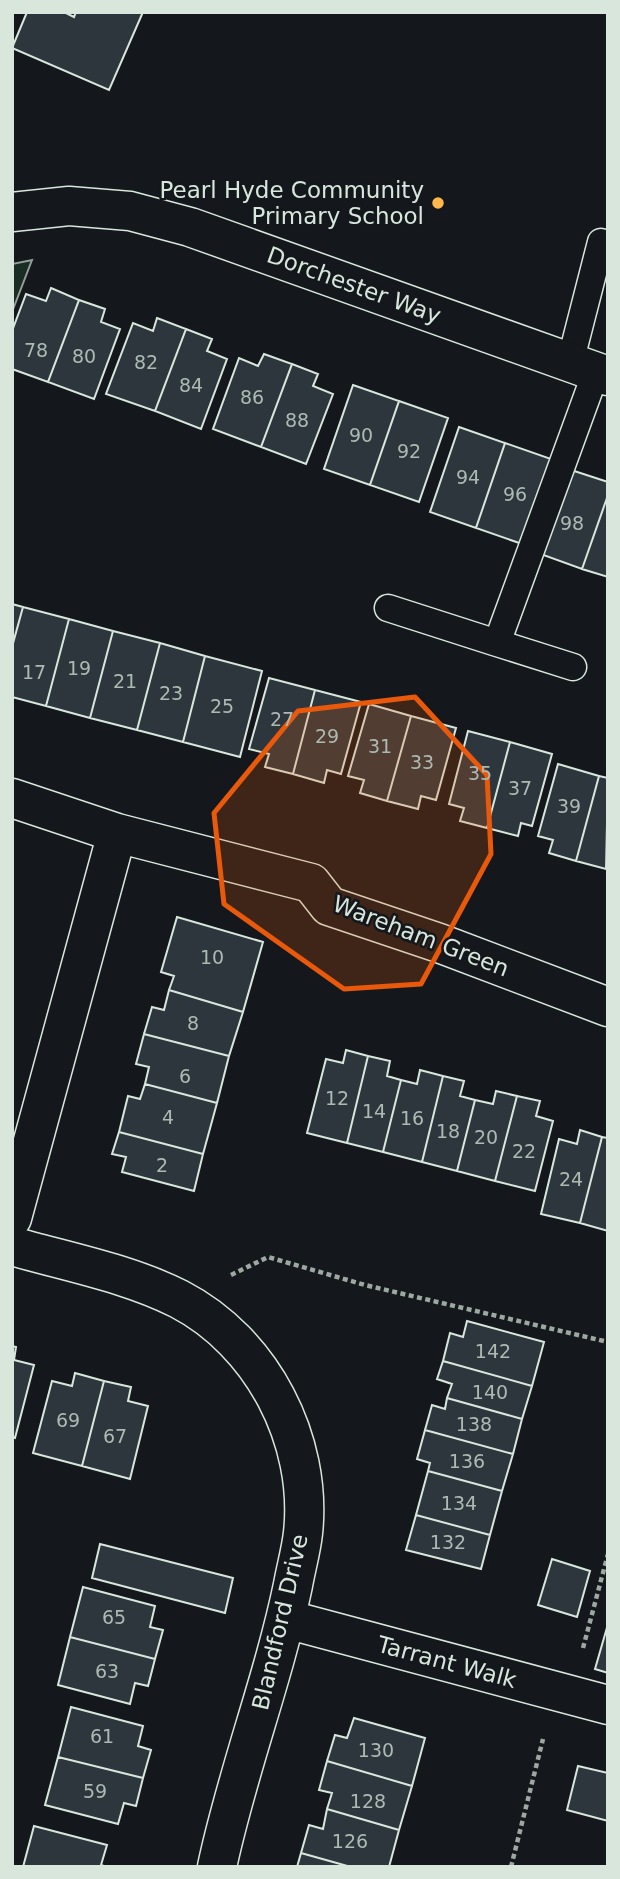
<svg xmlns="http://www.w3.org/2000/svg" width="620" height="1879" font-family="'DejaVu Sans',sans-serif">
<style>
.green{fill:#1a2d24;stroke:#939e99;stroke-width:2}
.building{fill:#2c363c;stroke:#d8e6dc;stroke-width:2}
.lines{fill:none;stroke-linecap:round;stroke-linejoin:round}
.service-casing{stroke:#d8e6dc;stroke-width:29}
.minor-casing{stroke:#d8e6dc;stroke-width:41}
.path{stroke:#9da8a2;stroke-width:4.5;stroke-dasharray:5 3.5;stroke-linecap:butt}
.service{stroke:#14181c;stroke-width:26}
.minor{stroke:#14181c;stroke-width:38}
.marked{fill:#e8590c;fill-opacity:0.2;stroke:#e8590c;stroke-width:5;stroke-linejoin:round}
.poi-dot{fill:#ffb74d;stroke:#14181c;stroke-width:2.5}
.labels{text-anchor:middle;stroke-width:5;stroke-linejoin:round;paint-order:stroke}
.number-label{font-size:19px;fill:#adbab4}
.poi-label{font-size:23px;fill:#d8e6dc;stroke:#14181c;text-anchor:end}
.street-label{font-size:23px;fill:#d8e6dc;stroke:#14181c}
</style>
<rect width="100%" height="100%" fill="#14181c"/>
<path class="green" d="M32,260l-20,52v-48z"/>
<path class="building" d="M27,12h37l10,5 2,-5h67l-34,78 -97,-42z
M51,288l28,12 -31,82 -36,-13v-38l14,-37 20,7z
M79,300l26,9 -4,13 19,7 -26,70 -46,-17z
M157,318l29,11 -31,82 -49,-17 27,-71 20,8z
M186,329l26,10 -5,12 20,8 -26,70 -46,-18z
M264,354l28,10 -31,83 -48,-18 26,-71 19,8z
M292,364l26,10 -5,12 20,8 -27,70 -45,-17z
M353,385l46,16 -29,84 -46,-16z
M399,401l49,17 -29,84 -49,-17z
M459,427l46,16 -29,85 -46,-16z
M505,443l49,17 -29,85 -49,-17z
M565,468l43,14v13l-26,74 -47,-17z
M608,495v82l-26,-8z
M12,604l11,3 -11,40z
M23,607l46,12 -23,87 -34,-9v-50z
M69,619l44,12 -23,87 -44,-12z
M113,631l47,12 -23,87 -47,-12z
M160,643l45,13 -22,86 -46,-12z
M205,656l57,15 -22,86 -57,-15z
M269,678l46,12 -22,84 -28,-7 4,-13 -20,-5z
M315,690l46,12 -20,72 -14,-4 -3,13 -31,-9z
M369,704l42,12 -24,85 -27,-8 4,-13 -16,-4z
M411,716l45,12 -20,72 -15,-4 -3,13 -31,-8z
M468,731l42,11 -23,86 -27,-7 4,-13 -15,-4z
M510,742l42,12 -20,72 -11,-3 -3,13 -31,-8z
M558,764l41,12 -23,85 -27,-8 4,-13 -15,-4z
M599,776l9,2 -2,91 -30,-8z
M177,917l86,25 -20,70 -74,-22 5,-14 -13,-4z
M169,990l74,22 -14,44 -85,-22 8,-27 12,3z
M144,1034l85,22 -12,47 -72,-19 4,-17 -13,-3z
M346,1050l22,6 -21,87 -40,-10 19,-74 17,4z
M368,1056l22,5 -3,15 14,4 -18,72 -36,-9z
M420,1070l23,6 -21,86 -39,-10 18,-72 16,4z
M443,1076l21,5 -4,15 15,4 -18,71 -35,-9z
M145,1084l72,19 -14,51 -84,-22 9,-36 12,3z
M496,1091l21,5 -22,85 -38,-10 18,-71 18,4z
M517,1096l23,5 -4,15 17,5 -18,70 -40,-10z
M580,1130l22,7 -22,86 -39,-9 18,-75 18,5z
M119,1132l84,22 -9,37 -72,-19 4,-15 -14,-3z
M602,1137l6,1v93l-28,-8z
M467,1321l77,21 -12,44 -89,-25 7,-28 13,4z
M12,1346l4,1 -2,13 20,5 -19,73 -3,-1z
M443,1361l89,25 -10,33 -75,-21 5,-14 -15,-5z
M75,1373l29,8 -22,85 -49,-13 19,-72 20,5z
M104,1381l27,6 -3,14 20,5 -18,73 -48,-13z
M447,1398l75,21 -9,35 -88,-24 7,-25 13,4z
M425,1430l88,24 -11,37 -74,-20 2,-8 -13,-4z
M428,1471l74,20 -12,44 -74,-20z
M416,1515l74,20 -9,34 -75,-19z
M100,1544l133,34 -8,35 -133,-35z
M552,1559l38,12 -13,46 -39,-12z
M83,1587l72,19 -5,21 13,3 -8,29 -85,-22z
M608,1624v49l-13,-4z
M70,1637l85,22 -7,27 -13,-3 -5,21 -72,-19z
M71,1707l72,19 -5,20 13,4 -8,28 -85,-21z
M354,1718l71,20 -13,48 -85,-25 8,-26 12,3z
M58,1757l85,21 -7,28 -12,-3 -6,21 -73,-19z
M327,1761l85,25 -13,44 -72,-21 5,-16 -13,-3z
M578,1766l30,7v48l-41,-11z
M327,1809l72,21 -10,37h-38l-50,-14 8,-28 14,4z
M34,1826l73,19 -6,20 6,2h-84z
M301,1853l50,14h-54z"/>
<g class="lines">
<g class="service-casing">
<path id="service" d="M570,363l31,-121
M388,608l109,35
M573,667l-76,-24 99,-271"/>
</g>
<g class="minor-casing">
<path id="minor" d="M12,212l57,-6 61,5 60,16 418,149
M12,798l105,35 194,50 18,23 110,37 169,64
M12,1218l105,-385
M12,1246c56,16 115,27 167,53 83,43 134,141 124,234 -2,18 -7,35 -10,52 -20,96 -56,187 -76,282
M286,1619l322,86"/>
</g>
<path class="path" d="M231,1275l37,-18 97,28 243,57
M583,1648l25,-94
M511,1867l32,-128"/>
<use href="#service" class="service"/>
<use href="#minor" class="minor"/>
</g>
<path class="marked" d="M415,697l72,78 4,79 -70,130 -77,5 -120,-85 -10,-91 84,-102z"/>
<circle class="poi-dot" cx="438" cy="203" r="7"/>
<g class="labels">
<g class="number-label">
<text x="36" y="357">78</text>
<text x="84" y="363">80</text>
<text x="146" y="369">82</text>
<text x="191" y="392">84</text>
<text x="252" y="404">86</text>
<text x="297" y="427">88</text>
<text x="361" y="442">90</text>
<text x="409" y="458">92</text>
<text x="468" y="484">94</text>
<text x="515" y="501">96</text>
<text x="572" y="530">98</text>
<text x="79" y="675">19</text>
<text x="34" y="679">17</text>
<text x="125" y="688">21</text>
<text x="171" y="700">23</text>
<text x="222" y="713">25</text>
<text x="282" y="726">27</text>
<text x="327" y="743">29</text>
<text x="380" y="753">31</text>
<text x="422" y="769">33</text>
<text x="480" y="780">35</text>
<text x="520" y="795">37</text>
<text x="569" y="813">39</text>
<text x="212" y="964">10</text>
<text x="193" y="1030">8</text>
<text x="185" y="1083">6</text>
<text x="337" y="1105">12</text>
<text x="374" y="1118">14</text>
<text x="168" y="1124">4</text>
<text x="412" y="1125">16</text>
<text x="448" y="1138">18</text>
<text x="486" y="1144">20</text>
<text x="524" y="1158">22</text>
<text x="162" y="1172">2</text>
<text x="571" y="1186">24</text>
<text x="493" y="1358">142</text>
<text x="490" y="1399">140</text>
<text x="68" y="1427">69</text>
<text x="474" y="1431">138</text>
<text x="115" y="1443">67</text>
<text x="467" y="1468">136</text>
<text x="459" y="1510">134</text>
<text x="448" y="1549">132</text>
<text x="114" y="1624">65</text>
<text x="107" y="1678">63</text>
<text x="102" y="1743">61</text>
<text x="376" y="1757">130</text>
<text x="95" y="1798">59</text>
<text x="368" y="1808">128</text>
<text x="350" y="1848">126</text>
</g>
<g class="poi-label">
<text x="424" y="198">Pearl Hyde Community<tspan x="424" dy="26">Primary School</tspan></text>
</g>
<g class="street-label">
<text transform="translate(354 285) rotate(20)" y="8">Dorchester Way</text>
<text transform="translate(421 936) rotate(21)" y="8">Wareham Green</text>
<text transform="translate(280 1622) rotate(-77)" y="8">Blandford Drive</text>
<text transform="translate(447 1662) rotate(15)" y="8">Tarrant Walk</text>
</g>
</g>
<rect width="620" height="1879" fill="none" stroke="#d8e6dc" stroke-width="28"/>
</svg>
